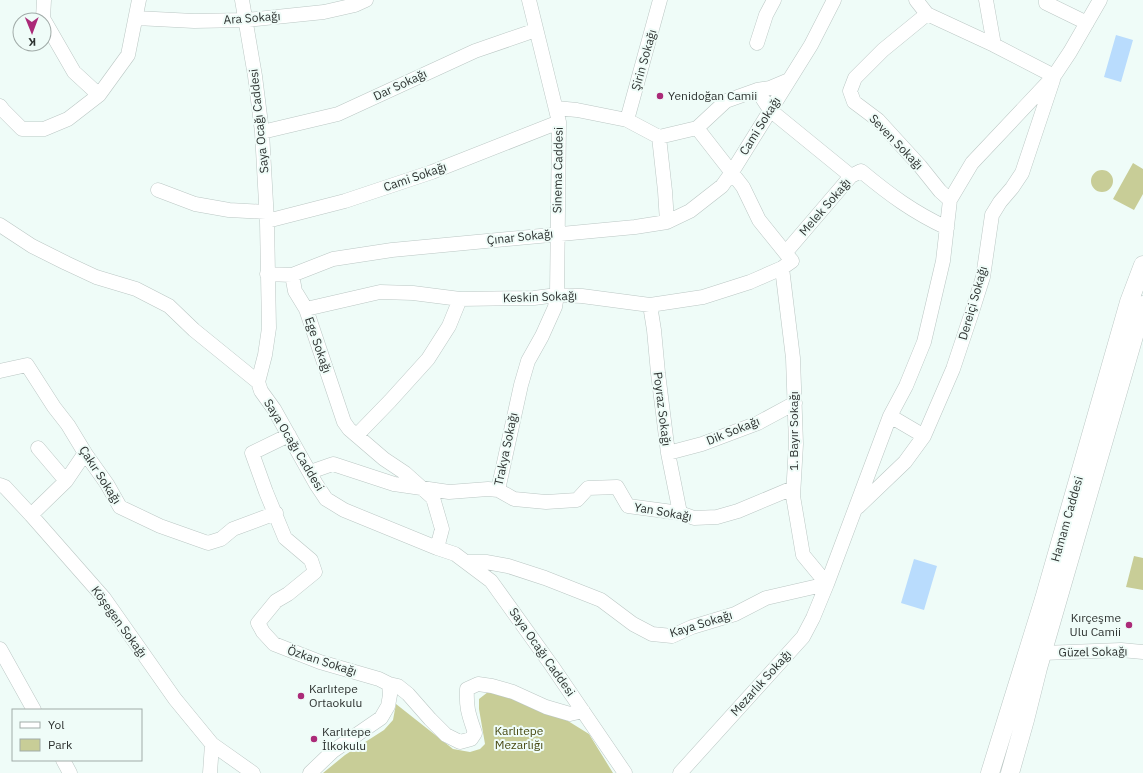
<svg xmlns="http://www.w3.org/2000/svg" width="1143" height="773" font-family="'IBM Plex Sans',sans-serif">
<style>
.green{fill:#c8cd97}
.water{fill:#b9dcfd}
.lines{fill:none;stroke-linecap:round;stroke-linejoin:round}
.minor-casing{stroke:#bbc7c4;stroke-width:15}
.major-casing{stroke:#bbc7c4;stroke-width:19}
.minor{stroke:#fff;stroke-width:14}
.major{stroke:#fff;stroke-width:18}
.poi-dot{fill:#ab2a78;stroke:#effcf8;stroke-width:1.5}
.labels{text-anchor:middle;stroke-width:4;stroke-linejoin:round;paint-order:stroke}
.street-label{font-size:12px;fill:#2d3230;stroke:#effcf8}
.poi-label{font-size:12px;fill:#2d3230;stroke:#effcf8;text-anchor:start}
.park-label{font-size:12px;fill:#484a12;stroke:#effcf8}
</style>
<rect width="100%" height="100%" fill="#effcf8"/>
<path class="green" d="M1133,163l10,6v25l-9,16 -21,-11z
M1091 181a11 11 0 1 1 22 0a11 11 0 1 1-22 0Z
M1134,556l9,2v32l-17,-3z
M488,692l19,1 25,13 36,15 21,13 24,39h-290l22,-18 39,-25 9,-10 3,-16 57,45 17,3 10,-3 5,-5 -6,-35v-10z"/>
<path class="water" d="M1116,35l17,5 -12,42 -17,-5z
M914,559l23,7 -13,44 -23,-7z"/>
<g class="lines">
<g class="minor-casing">
<path id="minor" d="M242,0l13,76 7,56 5,89 2,107 -4,27 -7,27 3,9 13,18 42,75 10,15 18,11 93,38 18,6 36,27 61,85 73,107
M916,0l11,14 -44,36 -28,28 -5,13 4,11 24,18 42,46 20,25 10,9
M986,0l8,45
M1046,0v3l41,20
M927,14l67,31 60,31
M136,18l58,3 52,-1 78,-8 31,-7 11,-5
M44,20l30,52 25,23
M44,20l-1,-2 1,-18
M757,43l9,-28 8,-15
M757,90l13,20 81,66
M0,106l3,4 19,19h22l24,-10 31,-24 29,-40 11,-55
M556,108l21,2 50,10 32,17 38,-9 29,-27 31,-11 13,-2 19,-8
M627,120l33,-120
M262,132l76,-18 137,-63 61,-21
M659,137l6,54 2,31
M158,190l37,14 34,6 37,2
M267,221l78,-20 87,-29 127,-50
M0,225l32,21 34,17 30,14 40,12 33,17 25,24 64,52
M786,252l65,-76 10,-5c29,24 52,41 86,57
M782,268l11,90 3,86 -3,52 10,59 24,29
M267,274l25,1 3,16 11,18 38,113 5,7 35,30 21,14 28,25 9,31 -5,19
M292,275l41,-16 59,-9 243,-23 32,-5 23,-11 32,-25 10,-14 79,-127 23,-45
M650,305l4,25 4,43 10,80 12,60
M306,309l74,-17 33,1 47,6 74,-1 23,-3 25,1 68,9 53,-8 47,-15 32,-14 10,-7 -33,-41 -16,-33 -46,-59
M0,371l27,-6 27,42 14,18 17,28 22,31 13,23 40,19 48,17 13,-4 12,-10 43,-16
M890,416l34,20
M289,435l-37,18 14,39 19,46 26,22 4,12 -27,22 -12,7 -18,22 5,9 11,12 46,18 59,17 10,5 1,11 -2,11 -7,12 -48,33 -23,22
M357,435l33,-34 38,-42 21,-33 11,-27
M38,448l28,33
M668,453l34,-9 56,-21 37,-20
M310,472l23,-8 61,20 55,8 39,-3 10,1 23,-105 7,-24 14,-25 13,-29 2,-12 2,-173 -30,-122
M0,485l5,2 26,28 73,83 71,101 37,45 -2,29
M498,490l16,9 32,3 31,-2 11,-12 29,-1 11,19 52,7 14,5 23,-1 21,-6 55,-23
M858,507l47,-45 19,-26 29,-67 18,-54 12,-38 9,-62 8,-13 12,-14 10,-15 31,-93
M31,515l35,-34 19,-28
M468,562h18l22,4 37,12 56,22 32,24 19,10 20,2 20,-9 43,-13 31,-16 61,-14
M0,649l34,61
M1043,653l78,-3 22,2
M389,684l9,2 10,8 22,25 16,16 14,7 11,-3 4,-6c-6,-18 -9,-24 -8,-44l11,-5 14,2 21,6 33,15 24,7 13,-3
M212,744l41,29
M63,760l7,13
M680,773l123,-136 10,-19 14,-34 63,-168 16,-30 18,-44 19,-81 7,-61 22,-37 82,-87 16,-24 30,-52"/>
</g>
<g class="major-casing">
<path id="major" d="M990,773l54,-174 85,-297 14,-37
M1010,773l15,-53 13,-52 105,-363"/>
</g>
<use href="#minor" class="minor"/>
<use href="#major" class="major"/>
</g>
<g class="poi-dot">
<circle cx="660" cy="96" r="4"/>
<circle cx="1129" cy="625" r="4"/>
<circle cx="301" cy="696" r="4"/>
<circle cx="314" cy="739" r="4"/>
</g>
<g class="labels">
<g class="street-label">
<text transform="translate(252 18) rotate(-4)" y="4">Ara Sokağı</text>
<text transform="translate(644 60) rotate(-74)" y="4">Şirin Sokağı</text>
<text transform="translate(400 85) rotate(-25)" y="4">Dar Sokağı</text>
<text transform="translate(259 121) rotate(-96)" y="4">Saya Ocağı Caddesi</text>
<text transform="translate(760 126) rotate(-58)" y="4">Cami Sokağı</text>
<text transform="translate(896 142) rotate(46)" y="4">Seven Sokağı</text>
<text transform="translate(558 170) rotate(-89)" y="4">Sinema Caddesi</text>
<text transform="translate(415 177) rotate(-19)" y="4">Cami Sokağı</text>
<text transform="translate(825 207) rotate(-49)" y="4">Melek Sokağı</text>
<text transform="translate(520 237) rotate(-6)" y="4">Çınar Sokağı</text>
<text transform="translate(540 297) rotate(-2)" y="4">Keskin Sokağı</text>
<text transform="translate(973 303) rotate(-74)" y="4">Dereiçi Sokağı</text>
<text transform="translate(318 345) rotate(71)" y="4">Ege Sokağı</text>
<text transform="translate(662 409) rotate(83)" y="4">Poyraz Sokağı</text>
<text transform="translate(733 431) rotate(-22)" y="4">Dik Sokağı</text>
<text transform="translate(794 431) rotate(-90)" y="4">1. Bayır Sokağı</text>
<text transform="translate(294 445) rotate(59)" y="4">Saya Ocağı Caddesi</text>
<text transform="translate(506 449) rotate(-78)" y="4">Trakya Sokağı</text>
<text transform="translate(100 475) rotate(57)" y="4">Çakır Sokağı</text>
<text transform="translate(663 512) rotate(10)" y="4">Yan Sokağı</text>
<text transform="translate(1067 519) rotate(-74)" y="4">Hamam Caddesi</text>
<text transform="translate(119 622) rotate(54)" y="4">Köşegen Sokağı</text>
<text transform="translate(701 624) rotate(-17)" y="4">Kaya Sokağı</text>
<text transform="translate(542 652) rotate(55)" y="4">Saya Ocağı Caddesi</text>
<text transform="translate(1093 652) rotate(-1)" y="4">Güzel Sokağı</text>
<text transform="translate(322 661) rotate(18)" y="4">Özkan Sokağı</text>
<text transform="translate(761 683) rotate(-48)" y="4">Mezarlık Sokağı</text>
</g>
<g class="poi-label">
<text x="668" y="100">Yenidoğan Camii</text>
<text x="1121" y="622" text-anchor="end">Kırçeşme<tspan x="1121" dy="14">Ulu Camii</tspan></text>
<text x="309" y="693">Karlıtepe<tspan x="309" dy="14">Ortaokulu</tspan></text>
<text x="322" y="736">Karlıtepe<tspan x="322" dy="14">İlkokulu</tspan></text>
</g>
<g class="park-label">
<text x="519" y="735">Karlıtepe<tspan x="519" dy="14">Mezarlığı</tspan></text>
</g>
</g>
<rect x="12" y="709" width="130" height="52" fill="#effcf8" stroke="#a1aba8"/>
<rect x="20" y="722" width="20" height="6" fill="#ffffff" stroke="#a1aba8"/>
<text x="48" y="729" font-size="12" fill="#2d3230">Yol</text>
<rect x="20" y="739" width="20" height="12" fill="#c8cd97" stroke="#a1aba8"/>
<text x="48" y="749" font-size="12" fill="#2d3230">Park</text>
<g transform="translate(32 32) rotate(179)"><circle r="19" fill="#effcf8" stroke="#a1aba8"/>
<path d="M0-3L7 15L0 10L-7 15Z" fill="#ab2a78"/>
<text y="-6" font-size="11" font-weight="bold" text-anchor="middle" fill="#2d3230">K</text>
</g>
</svg>
